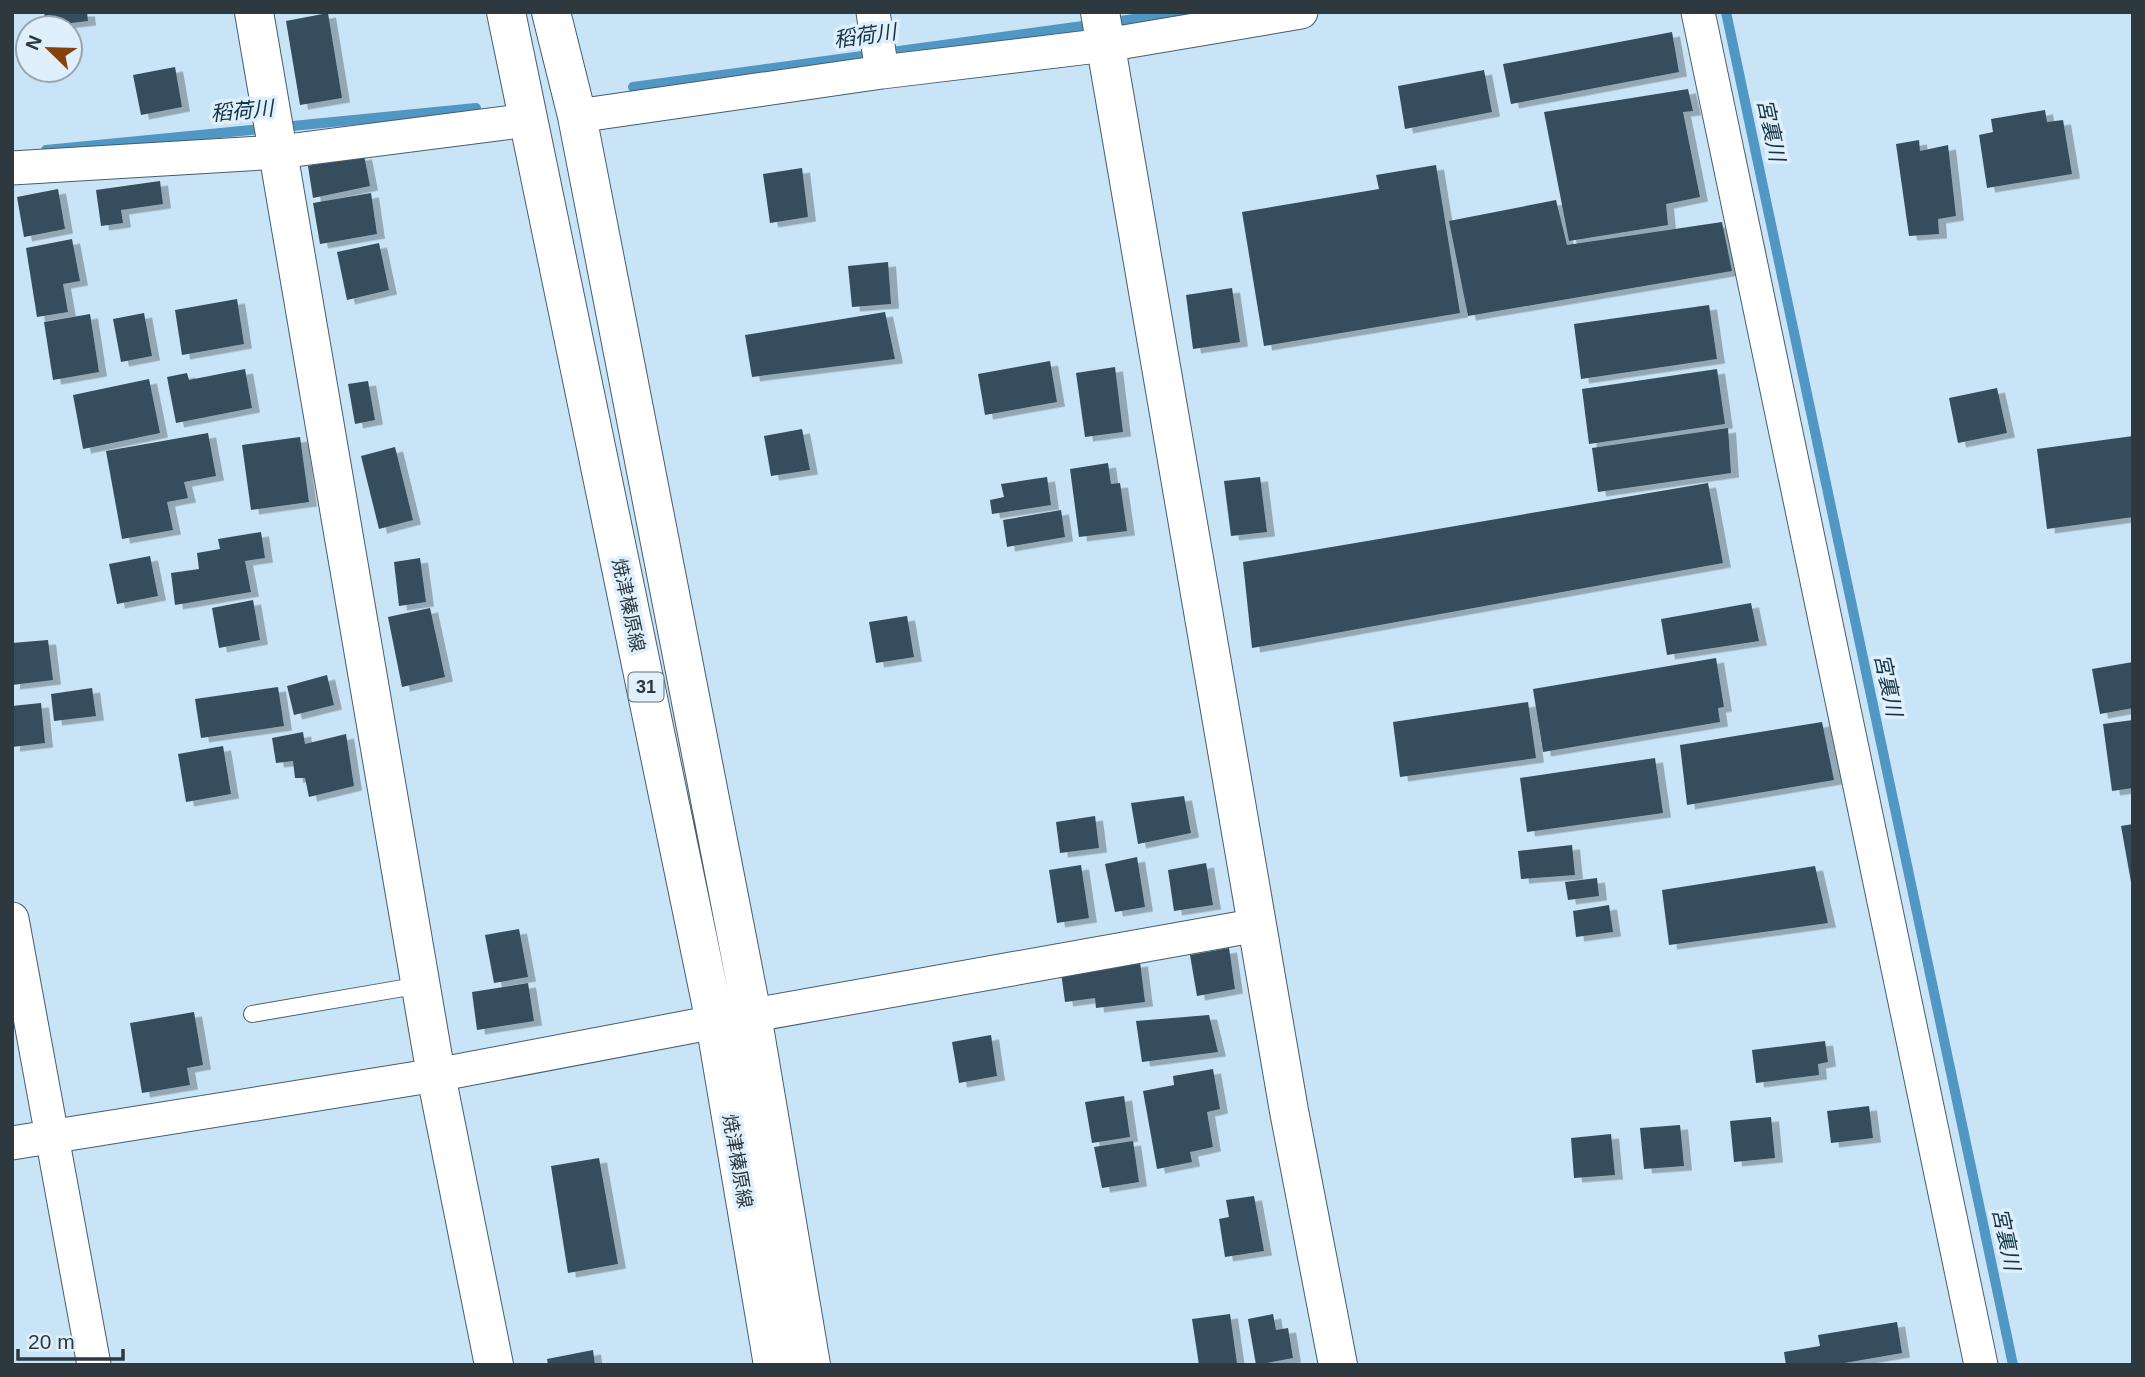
<svg xmlns="http://www.w3.org/2000/svg" width="2145" height="1377" font-family="Arial,'Noto Sans JP',sans-serif">
<style>
.lines{fill:none;stroke-linecap:round;stroke-linejoin:round}
.stream{stroke:#5097c3;stroke-width:10}
.building{fill:#364d5c;filter:url(#shadow)}
.service-casing{stroke:#465d6d;stroke-width:18}
.minor-casing{stroke:#465d6d;stroke-width:35}
.tertiary-casing{stroke:#465d6d;stroke-width:40}
.primary-casing{stroke:#465d6d;stroke-width:40}
.service{stroke:#fff;stroke-width:16}
.minor{stroke:#fff;stroke-width:33}
.tertiary{stroke:#fff;stroke-width:38}
.primary{stroke:#fff;stroke-width:38}
.labels{text-anchor:middle;stroke-width:7;stroke-linejoin:round;paint-order:stroke}
.shield{fill:#dfeffb;stroke:#626f77;stroke-width:2}
.shield-label{font-size:18px;font-weight:bold;fill:#2d383f}
.street-label{font-size:19px;fill:#2d383f;stroke:#dfeffb}
.water-label{font-size:21px;font-style:italic;fill:#133346;stroke:#dfeffb}
</style>
<defs>
<filter id="shadow"><feDropShadow dx="8" dy="4.5" stdDeviation="0" flood-color="#0004"/></filter>
</defs>
<rect width="100%" height="100%" fill="#c9e4f6"/>
<g class="lines">
<path class="stream" d="M1726,12l287,1353
M633,87l553,-75
M46,150l430,-42"/>
</g>
<path class="building" d="M44,12h43l1,9 -42,5z
M328,13l14,85 -42,7 -14,-84z
M1672,32l7,40 -168,32 -8,-40z
M175,67l7,40 -41,8 -8,-40z
M1484,70l8,42 -87,17 -7,-43z
M1688,89l5,22 -10,1 17,85 -34,7 2,21 -99,16 -25,-129z
M2045,110l2,12 16,-2 9,54 -85,14 -8,-53 14,-3 -2,-13z
M1919,140l1,11 28,-6 8,71 -18,3 1,15 -30,2 -13,-92z
M364,155l6,31 -57,12 -5,-32z
M1436,165l24,148 -196,33 -22,-134 137,-23 -3,-14z
M802,168l6,49 -38,6 -7,-49z
M160,181l3,23 -42,6 2,13 -22,3 -5,-36z
M58,189l7,40 -41,8 -7,-40z
M371,193l6,41 -57,10 -7,-41z
M1556,200l11,45 155,-23 10,49 -264,45 -19,-95z
M72,239l8,42 -17,3 5,28 -31,5 -11,-69z
M379,243l10,47 -42,10 -10,-48z
M888,262l3,42 -39,3 -4,-41z
M1232,288l8,54 -47,7 -7,-54z
M237,299l7,45 -62,11 -7,-45z
M1709,305l8,54 -136,20 -7,-55z
M885,312l10,47 -143,18 -7,-42z
M144,313l8,43 -31,6 -8,-43z
M90,314l9,58 -46,8 -9,-58z
M1050,361l7,41 -72,13 -7,-41z
M1115,367l8,65 -38,5 -9,-64z
M245,369l7,39 -76,15 -9,-46 20,-4 2,7z
M1717,369l8,55 -136,20 -7,-55z
M149,379l11,54 -77,16 -10,-54z
M368,381l7,39 -20,4 -7,-40z
M1997,388l10,45 -49,10 -9,-45z
M1728,428l3,45 -133,19 -6,-44z
M802,429l8,41 -39,6 -7,-40z
M208,433l8,43 -32,6 4,16 -21,4 6,28 -51,9 -16,-88z
M2133,436v81l-86,12 -10,-80z
M300,437l9,65 -58,8 -9,-65z
M395,447l18,73 -34,9 -18,-73z
M1108,463l3,21 9,-1 7,48 -48,6 -9,-68z
M1047,477l4,28 -59,9 -2,-14 14,-3 -3,-13z
M1260,477l7,55 -36,4 -7,-55z
M1708,483l15,80 -471,85 -9,-86z
M1061,510l4,27 -58,10 -4,-27z
M261,532l4,26 -20,3 6,31 -76,13 -4,-32 28,-4 -2,-16 23,-4 -2,-10z
M150,556l8,40 -41,8 -8,-40z
M420,558l6,44 -27,4 -5,-44z
M253,600l7,40 -41,8 -7,-40z
M1751,603l8,38 -92,14 -6,-36z
M430,608l15,69 -43,10 -14,-70z
M907,616l7,41 -38,6 -7,-41z
M48,640l5,40 -41,5v-42z
M1716,658l8,49 -6,1 2,14 -177,30 -10,-63z
M2133,662v46l-33,6 -8,-45z
M327,675l7,30 -40,10 -7,-29z
M278,687l6,39 -83,12 -6,-39z
M92,688l4,28 -42,5 -3,-27z
M1528,702l8,56 -136,19 -7,-55z
M41,703l4,40 -33,4v-41z
M2133,720v68l-21,3 -9,-67z
M1822,722l12,58 -147,25 -7,-60z
M303,732l2,12 41,-10 8,52 -45,11 -4,-19h-10l-2,-17 -17,2 -4,-25z
M223,746l8,48 -45,8 -8,-48z
M1655,758l8,55 -136,19 -7,-54z
M1184,796l7,37 -53,11 -7,-41z
M1095,816l4,32 -39,5 -4,-31z
M2133,824v58h-2l-10,-56z
M1572,845l3,30 -54,4 -3,-28z
M1137,857l8,50 -30,5 -10,-48z
M1206,863l7,42 -39,6 -6,-41z
M1081,865l8,53 -32,5 -8,-53z
M1815,866l13,57 -159,22 -7,-55z
M1597,878l2,18 -31,4 -3,-18z
M1609,905l4,27 -37,5 -3,-26z
M519,929l9,48 -34,6 -9,-48z
M1229,948l6,41 -38,7 -7,-41z
M1140,962l5,40 -49,6 -1,-10 -30,4 -4,-30z
M528,983l6,38 -57,9 -5,-38z
M194,1012l9,53 -16,3 3,17 -48,8 -12,-70z
M1209,1015l9,37 -76,10 -6,-41z
M991,1035l6,41 -38,7 -7,-41z
M1825,1041l3,21 -10,2 1,11 -63,8 -4,-33z
M1213,1069l7,40 -13,3 6,35 -23,5 2,10 -35,7 -14,-78 31,-6 -1,-9z
M1124,1096l6,41 -38,6 -7,-41z
M1869,1106l4,32 -42,5 -4,-32z
M1771,1117l4,41 -41,4 -4,-41z
M1680,1125l4,41 -40,3 -4,-41z
M1611,1134l4,41 -41,3 -3,-40z
M1133,1141l6,41 -37,6 -8,-41z
M599,1158l19,106 -50,9 -17,-107z
M1254,1196l10,55 -39,6 -6,-38 10,-2 -3,-17z
M1230,1314l7,49 -38,2 -7,-46z
M1273,1314l3,16 12,-2 5,30 -37,7 -8,-46z
M1897,1322l5,31 -69,12h-47l-2,-13 36,-6 -2,-11z
M593,1350l2,15h-47l-1,-6z"/>
<g class="lines">
<g class="service-casing">
<path id="service" d="M252,1014l169,-29"/>
</g>
<g class="minor-casing">
<path id="minor" d="M873,12l9,60
M1698,12l283,1353
M577,116l305,-44 224,-27 195,-33
M12,168l267,-16 250,-32
M12,919l82,446
M12,1143l424,-68 279,-53 543,-97"/>
</g>
<g class="tertiary-casing">
<path id="tertiary" d="M254,12l182,1063 58,290
M1100,12l189,1099 49,254"/>
</g>
<g class="primary-casing">
<path id="primary" d="M506,12l209,1010 58,343
M551,12l26,104 175,899 59,350"/>
</g>
<use href="#service" class="service"/>
<use href="#minor" class="minor"/>
<use href="#tertiary" class="tertiary"/>
<use href="#primary" class="primary"/>
</g>
<g class="labels">
<rect class="shield" x="628.5" y="672.5" width="35" height="29" rx="5"/>
<g class="shield-label">
<text x="646" y="693">31</text>
</g>
<g class="street-label">
<text transform="translate(629 605) rotate(78)" y="7">焼津榛原線</text>
<text transform="translate(738 1161) rotate(80)" y="7">焼津榛原線</text>
</g>
<g class="water-label">
<text transform="translate(865 36) rotate(-8)" y="7">稻荷川</text>
<text transform="translate(242 111) rotate(-5)" y="7">稻荷川</text>
<text transform="translate(1771 130) rotate(78)" y="7">宮裏川</text>
<text transform="translate(1888 685) rotate(78)" y="7">宮裏川</text>
<text transform="translate(2006 1239) rotate(78)" y="7">宮裏川</text>
</g>
</g>
<rect width="2145" height="1377" fill="none" stroke="#2d383f" stroke-width="28"/>
<g transform="translate(49 49) rotate(293)"><circle r="33" fill="#dfeffb" stroke="#98a6b0" stroke-width="2"/>
<path d="M0-5L12 26L0 18L-12 26Z" fill="#84430d"/>
<text y="-10" font-size="19" font-weight="bold" text-anchor="middle" fill="#2d383f">N</text>
</g>
<path d="M18 1349v10h105v-10" fill="none" stroke="#2d383f" stroke-width="3.5"/>
<text x="28" y="1349" font-size="21" fill="#2d383f" stroke="#dfeffb" stroke-width="5" paint-order="stroke">20 m</text>
</svg>
